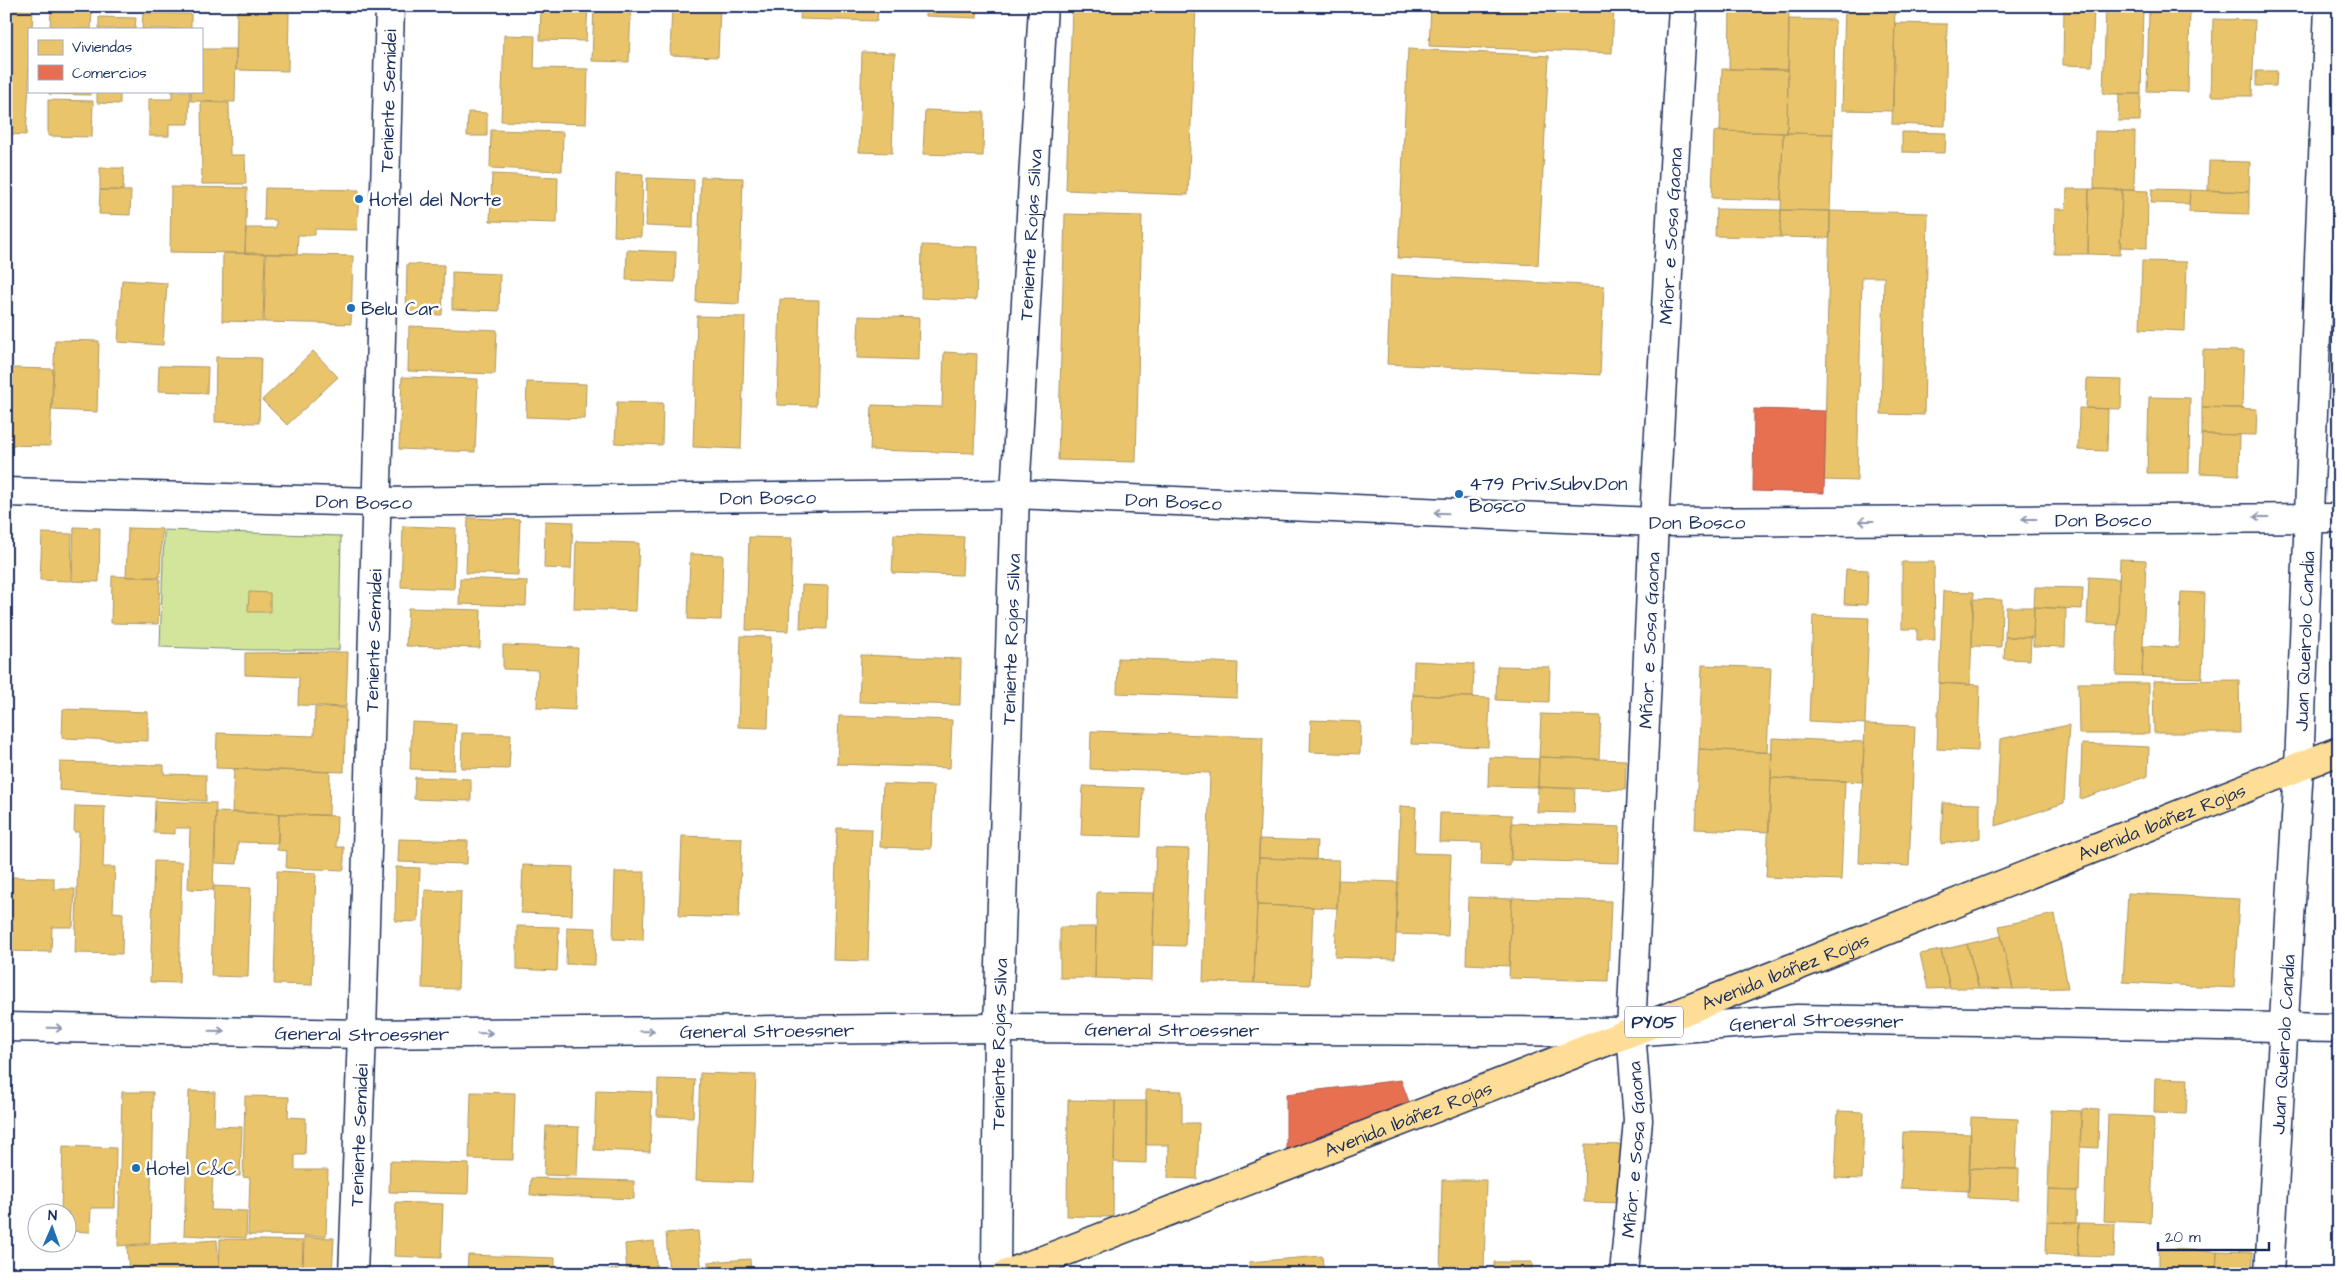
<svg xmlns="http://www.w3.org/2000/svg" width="2345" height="1280" font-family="'Architects Daughter',sans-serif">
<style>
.green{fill:#d2e59a;stroke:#768a7c}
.homes{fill:#e9c46a;stroke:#ab9766}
.shops{fill:#e76f51;stroke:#aa5c55}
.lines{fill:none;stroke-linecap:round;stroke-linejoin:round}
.minor-casing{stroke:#1b2f5e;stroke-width:31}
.tertiary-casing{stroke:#1b2f5e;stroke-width:31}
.trunk-casing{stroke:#1b2f5e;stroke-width:31}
.minor{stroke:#fff;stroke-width:28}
.tertiary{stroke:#fff;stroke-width:28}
.trunk{stroke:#fedd96;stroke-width:28}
.oneway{stroke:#8d97ae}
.poi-dot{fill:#1f6fb2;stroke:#fff;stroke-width:2}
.labels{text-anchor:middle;stroke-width:5;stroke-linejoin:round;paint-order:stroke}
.shield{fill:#fff;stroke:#5f6d8e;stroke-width:1}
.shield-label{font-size:18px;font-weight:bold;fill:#1b2f5e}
.street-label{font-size:19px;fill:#1b2f5e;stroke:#fff}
.poi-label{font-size:19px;fill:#1b2f5e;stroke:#fff;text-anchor:start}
</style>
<rect width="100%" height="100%" fill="#fff"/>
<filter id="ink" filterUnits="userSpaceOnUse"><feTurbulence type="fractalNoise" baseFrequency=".02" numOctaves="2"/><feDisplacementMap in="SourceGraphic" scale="10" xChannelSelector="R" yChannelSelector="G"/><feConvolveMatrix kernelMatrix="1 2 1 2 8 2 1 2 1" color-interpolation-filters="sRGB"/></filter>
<g filter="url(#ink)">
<path class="green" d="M164,530l177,6 -2,114h-85l-94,-3z"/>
<path class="homes" d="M541,6h47l-2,35 -46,-1z
M594,6h37l-2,56 -37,-1z
M672,6h48l-2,51 -48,-2z
M801,6h77l-1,15 -77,-2z
M926,6h52l-1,12 -51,-2z
M1072,6h124l-8,189 -122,-5z
M1431,6h183l-2,47 -183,-7z
M1730,6h59l-1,64 -59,-1z
M1845,6h50l-2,105 -51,-1z
M2064,6h30l-2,60 -29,-1z
M2106,6h37l-2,88h-38z
M6,9l27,1 -1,19h-3v55l-3,51 -20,-1z
M51,10l41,1 -1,18h-41z
M2149,10l41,1 -2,81 -41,-1z
M237,11l52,1 -1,59 -52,-1z
M143,13l48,1v15h-49z
M99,17l37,1 -1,11h-36z
M1789,19l46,1 -2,114 -46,-1z
M2213,19l42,1 -3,76h-41z
M1895,23l52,1 -2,102 -53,-2z
M504,35l31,1 -1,32 54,1 -2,55 -85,-3z
M201,49h35l-1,53 -44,-1v-10h10z
M1408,49l141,7 -11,209 -140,-7z
M862,52l33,1 -3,100 -33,-1z
M1722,69l66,1 -1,63 -67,-2z
M2256,71h21l-1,15h-20z
M49,91h41v4l-41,-1z
M97,91h23v13l-23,-1z
M172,91h18l-1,33h-20v12h-20v-37h23z
M2119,94h22l-1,27h-22z
M48,100l45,1 -1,36 -44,-1z
M201,102l28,1 1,52h15l1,29h-44z
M925,110l59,2 -1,44 -60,-2z
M468,112l19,1v23h-20z
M491,130l72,2 -1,39 -72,-3z
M1720,131l63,2 -2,67 -69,-2 2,-66z
M2095,131l40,1 -1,58 -40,-1z
M1902,132l44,1 -1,20 -43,-1z
M1783,133l50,1 -3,77 -49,-1z
M2209,161l41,1 -1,30 -41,-2z
M100,168h24l-1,22h-23z
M616,173l27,1 -2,63 -27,-1z
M492,174l66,3 -1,46 -67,-2z
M701,177l42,1 -4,126 -43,-2z
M647,178l47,2 -1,48 -47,-2z
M171,187l76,1 -2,65 -75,-1z
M265,188l94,2 -2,40 -42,-1v6h-17l-1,19 -52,-1 1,-25h30v-8h-12z
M2067,189h22l-1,65h-34l1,-45h11z
M2089,189l33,1 -2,65 -32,-1z
M2152,189l38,1 -1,14 -38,-1z
M100,190l31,1 -1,24 -31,-1z
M2122,190l26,1 -1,57 -27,-1z
M2190,190l59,2v22l-60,-2z
M1716,209l65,1 -1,27 -65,-1z
M1781,210l49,1v27l-50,-1z
M1830,211l98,2 -4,202 -43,-1 3,-137h-22l-5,204 -33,-1z
M1065,214l77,2 -6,246 -78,-2z
M922,245l56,2 -2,53 -55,-2z
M627,250l49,2 -1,30 -49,-2z
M223,253l42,1 -2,68 -41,-1z
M266,254l87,2 -2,68 -87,-2z
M2142,261l45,1 -2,69 -45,-2z
M407,264l37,1 -2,50 -36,-1z
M452,272l48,2 -1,37 -47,-2z
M1391,275l213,11 -4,89 -213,-11z
M122,280l45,3 -4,62 -45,-3z
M780,299l39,1 -3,106 -39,-1z
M697,316l48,1 -4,132 -48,-2z
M859,316l60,2 -1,42 -61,-2z
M409,326l88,4 -2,44 -87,-3z
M55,340l44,1 -2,71 -45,-2z
M2203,350l41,1 -2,57 -40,-1z
M313,351l25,26 -51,48 -25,-25z
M944,352l33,2 -3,99 -104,-3 2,-45 70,2z
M216,357l45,1 -2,65 -44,-1z
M159,366l49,1 -1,26 -49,-2z
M12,368l41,1 -3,77 -41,-1z
M402,377l76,2 -3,73 -76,-3z
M2087,379l35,1 -1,29 -35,-1z
M527,382l59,2 -1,35 -59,-2z
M2149,397l41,1 -1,75h-42z
M617,402l46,1 -1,42 -47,-2z
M2202,407l55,2 -1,26 -54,-1z
M2079,408l29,1 -1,42 -29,-1z
M2202,434l38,1 -1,40 -39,-2z
M468,518l52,2 -2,55 -52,-2z
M545,521l28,1 -2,47 -27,-1z
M403,526l53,2 -2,61 -53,-2z
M74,527l26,1 -1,54 -27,-1z
M128,528l34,1 -2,48h-34z
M42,533l30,1 -1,47 -31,-1z
M894,534l70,3 -2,38 -70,-2z
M749,537l43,1 -3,93 -43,-1z
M576,541l63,2 -3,68 -62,-2z
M690,554l33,1 -2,65 -33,-1z
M2120,559l26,1 -4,116 -26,-1z
M1902,562h32l1,78h-18v-11h-15z
M1846,569l22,1 -1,35 -23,-1z
M112,576l48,2 -2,46 -47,-1z
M2089,577l30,2 -1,46 -31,-1z
M460,578l67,3 -1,25 -67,-2z
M802,585l26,1 -1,43 -27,-1z
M2035,587l48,1 -1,21 -48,-2z
M1943,591l31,1 -4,93 -31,-2z
M249,592l21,1v19h-22z
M2181,592l24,1 -3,85 -60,-2 1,-30 36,1z
M1973,599l29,1 -1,47 -29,-1z
M2006,607h28l-1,31 -28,-1z
M2034,607l32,2 -1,38 -32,-1z
M408,608l73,2 -1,38 -74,-2z
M1813,616l56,2 -4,106 -56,-3z
M741,636l30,1 -3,91 -30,-1z
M2005,637h26l-1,23 -26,-1z
M503,645l75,3 -3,62 -38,-2 1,-38 -35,-1z
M348,652l-2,55 -48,-2 1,-28 -54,-2v-22z
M861,655l100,4 -1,46 -101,-3z
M1118,658l120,5 -1,35 -120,-5z
M1414,661l60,3 -1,33 -60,-2z
M1702,665l69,3 -4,84 -68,-3z
M1497,666l53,1 -1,35 -53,-2z
M2239,680l1,53h-86l-1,-52z
M1939,683l41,2 -2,66 -41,-2z
M2078,683h71v51h-70z
M1413,695l77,3 -2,49 -77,-3z
M315,707l31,1 -2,64 -128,-4 1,-35 97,3z
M63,709l85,3v29l-86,-3z
M1541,714l60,2 -2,43 -60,-2z
M839,716l113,4 -2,48 -113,-4z
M1311,720l50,2 -1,32 -50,-2z
M412,722l44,2 -2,46 -44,-1z
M1865,724l50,2 -6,140 -50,-3z
M2069,725l-5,78 -68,23 4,-87z
M1091,731l172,6 -9,246 -51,-1 7,-209 -120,-4z
M462,733l49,1 -2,35 -48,-1z
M1772,738l92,4 -2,40 -91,-4z
M2082,744l67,3 -1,29 -68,23z
M1699,749l73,4 -3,79 -74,-3z
M1489,757l50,2 -1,28 -50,-1z
M1539,757l87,3 -1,30 -87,-3z
M60,762l104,3v9l42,1v26l-147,-11z
M234,769l96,3 -1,43 -97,-3z
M415,777l56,2v22l-57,-2z
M1771,778l74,3 -4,99 -75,-3z
M883,784l51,2 -3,63 -51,-2z
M1083,786l60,2 -2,49 -60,-2z
M1538,787l37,2 -1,24 -37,-1z
M155,801l61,2 -3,87 -25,-1 2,-61h-15v6l-21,-1z
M1943,803l37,1v34l-39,6z
M75,806l30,1 -2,60h12l-2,45 10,1 -1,41 -47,-1 4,-121h-5z
M1400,806l16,1 -2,46 37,1 -3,82 -52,-2z
M216,812l63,2 -1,29 -40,-1 -1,22 -22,-1z
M1440,813l72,2 -2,51 -29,-1 1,-22 -43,-1z
M279,814l58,2 -1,31h8v23l-58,-2 1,-17 -10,-1z
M1512,823l108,4 -1,36 -108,-3z
M837,828l35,1 -4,132 -35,-1z
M682,836l60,2 -3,80 -60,-2z
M399,839l69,2 -1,23 -69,-2z
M1260,839l57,2 -1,19 -57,-2z
M1156,848l33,1 -4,97 -32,-1z
M1259,858l80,2 -2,48 -80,-3z
M154,861l28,1 -3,121 -29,-1z
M523,865l50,2 -1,48 -51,-2z
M396,867l24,1 -2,54 -23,-1z
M277,871l39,2 -4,112 -38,-1z
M615,872h30l-2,68 -30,-1z
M11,877l43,1v11h21l-2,38h-21l-1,25 -43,-1z
M1338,880l60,2 -3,77 -60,-2z
M214,886l37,2 -3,89 -37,-1z
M425,890l36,1 -3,98 -36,-1z
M1097,892l57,1 -2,87 -57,-2z
M2128,893l111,6 -5,89 -111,-6z
M1468,897l44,2 -3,67 -43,-2z
M1512,898l99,3 -3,80 -99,-3z
M1257,905l56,2 -3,78 -56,-2z
M2055,914l13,74 -55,1 -14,-63z
M517,926l42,1 -2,44 -40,-2z
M567,927l29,1 -1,37 -29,-1z
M1060,927h36l-1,51h-35z
M2001,936l12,53 -34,-1 -12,-44z
M1967,944l12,44h-29l-9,-38z
M1941,950l9,38 -22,1 -8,-35z
M700,1073l56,2 -4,107 -56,-2z
M2155,1078l33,1 -2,35 -32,-1z
M658,1079l37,1 -2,37 -36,-1z
M596,1090l56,2 -2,60 -56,-2z
M1146,1090l36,1v32h17l-2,56 -29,-1 1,-33h-23z
M189,1091l26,1 -1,34 28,1 -2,49 -27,-1 -2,35 36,1 -1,27 -62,-3z
M122,1092h31l-3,151 -32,3z
M471,1092l44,1 -2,67 -44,-1z
M245,1096l44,1 -1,20 18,1 -1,37h-10v15h33l-2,66 -78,-1 2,-57 -7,-1z
M1068,1100l47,1 -2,116 -46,-1z
M1115,1101h32l-1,62 -32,-1z
M2082,1109l17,1 -1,38 -18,-1z
M2051,1110l30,1 -2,80 -31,-1z
M1838,1111l26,1 -2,67 -27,-1z
M2108,1115l46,2 -3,106 -47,-2z
M1971,1117l47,2 -2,50 -47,-1z
M546,1126l33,1 -2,49 -33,-1z
M1903,1132l68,2 -2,57 -68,-3z
M1585,1144l43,1 -1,58 -43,-1z
M63,1146l53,2 -1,60h-24l-1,24 -22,-1v-19h-7z
M390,1161l79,3 -1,30 -79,-2z
M1969,1168l50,1 -1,31 -50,-2z
M531,1178l103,3v18l-104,-4z
M1442,1180h44l-2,94h-44z
M2048,1190l29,1 -1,32 -29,-1z
M396,1202l47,2 -2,54 -47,-2z
M2047,1222l32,1 -1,33 -32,-2z
M2079,1223l36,1 -1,33 -36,-1z
M698,1231l4,43h-33l-3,-41z
M304,1237l30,1 -2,36h-29z
M220,1239l83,2 -1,33h-83z
M217,1240l2,28 -90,6 -2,-28z
M654,1241l3,33h-30l-2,-30z
M2159,1249l58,2 -1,23h-57z
M2217,1251l36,1 -1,22h-36z
M468,1255l87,3v16h-88z
M1322,1256l2,18h-74l-1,-12z
M750,1259l1,15h-42l-1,-12z
M1494,1262h38v12h-38z
M389,1269l44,2v3h-44z
M618,1269l1,5h-31v-2z"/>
<path class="shops" d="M1754,409l72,2 -2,82 -71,-2z
M1401,1080l11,30 -126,39v-55z"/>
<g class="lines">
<g class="minor-casing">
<g id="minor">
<path id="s1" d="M6,492l370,10 639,-8 639,28 685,-4"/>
<path id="s2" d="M6,1027l356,7 636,-6 633,4 166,-13 542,9"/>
<path id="s3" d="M353,1274l9,-240 28,-1028"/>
<path id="s4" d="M996,1274l2,-246 17,-534 28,-488"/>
<path id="s5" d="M1624,1274l14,-154 -7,-88 23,-510 29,-516"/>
<path id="s6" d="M2269,1274l30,-507"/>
</g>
</g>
<g class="tertiary-casing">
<g id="tertiary">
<path id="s7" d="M2299,767l30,-761"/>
</g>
</g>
<g class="trunk-casing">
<g id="trunk">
<path id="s8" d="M1007,1274l624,-242 708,-281"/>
</g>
</g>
<use href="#minor" class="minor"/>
<use href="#tertiary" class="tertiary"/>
<use href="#trunk" class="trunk"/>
</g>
<defs><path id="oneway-shaft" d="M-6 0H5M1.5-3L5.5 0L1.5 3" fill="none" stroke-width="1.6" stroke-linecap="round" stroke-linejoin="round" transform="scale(1.25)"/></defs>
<g class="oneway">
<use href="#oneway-shaft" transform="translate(1441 513) rotate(-178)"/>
<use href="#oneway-shaft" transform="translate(2261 517) rotate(180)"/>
<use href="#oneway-shaft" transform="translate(2029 519) rotate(180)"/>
<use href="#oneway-shaft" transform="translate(1866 521) rotate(180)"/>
<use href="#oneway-shaft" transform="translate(55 1028) rotate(1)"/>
<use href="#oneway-shaft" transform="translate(217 1031) rotate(1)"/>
<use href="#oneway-shaft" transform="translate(647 1031) rotate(-1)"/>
<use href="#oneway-shaft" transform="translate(485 1033) rotate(-1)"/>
</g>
</g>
<g class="poi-dot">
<circle cx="359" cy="199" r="5"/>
<circle cx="351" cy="308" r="5"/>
<circle cx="1459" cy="494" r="5"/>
<circle cx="136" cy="1168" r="5"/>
</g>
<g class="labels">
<rect class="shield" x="1625" y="1006.5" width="58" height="31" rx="4"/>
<g class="shield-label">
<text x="1654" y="1028">PY05</text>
</g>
<g class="street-label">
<text dy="7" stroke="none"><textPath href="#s3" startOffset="1174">Teniente Semidei</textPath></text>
<text dy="7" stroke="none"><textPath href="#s4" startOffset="1040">Teniente Rojas Silva</textPath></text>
<text dy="7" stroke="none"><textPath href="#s5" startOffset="1040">Mñor. e Sosa Gaona</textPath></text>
<text dy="7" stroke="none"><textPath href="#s1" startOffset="762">Don Bosco</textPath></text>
<text dy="7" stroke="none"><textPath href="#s1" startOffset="358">Don Bosco</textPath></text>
<text dy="7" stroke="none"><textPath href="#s1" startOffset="1168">Don Bosco</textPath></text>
<text dy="7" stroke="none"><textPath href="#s1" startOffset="2098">Don Bosco</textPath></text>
<text dy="7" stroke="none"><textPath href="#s1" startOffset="1692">Don Bosco</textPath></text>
<text dy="7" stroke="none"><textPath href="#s3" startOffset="634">Teniente Semidei</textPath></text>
<text dy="7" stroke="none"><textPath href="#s4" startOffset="635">Teniente Rojas Silva</textPath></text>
<text dy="7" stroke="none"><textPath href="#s5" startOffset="635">Mñor. e Sosa Gaona</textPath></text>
<text dy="7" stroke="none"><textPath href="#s7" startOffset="126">Juan Queirolo Candia</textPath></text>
<text dy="7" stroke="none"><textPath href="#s8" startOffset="1240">Avenida Ibáñez Rojas</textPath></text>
<text dy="7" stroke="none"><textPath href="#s8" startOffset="835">Avenida Ibáñez Rojas</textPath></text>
<text dy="7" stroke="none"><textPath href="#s2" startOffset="1811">General Stroessner</textPath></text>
<text dy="7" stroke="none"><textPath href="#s2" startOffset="1166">General Stroessner</textPath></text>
<text dy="7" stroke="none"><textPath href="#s2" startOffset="761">General Stroessner</textPath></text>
<text dy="7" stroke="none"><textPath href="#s2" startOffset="356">General Stroessner</textPath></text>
<text dy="7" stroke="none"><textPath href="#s4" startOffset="230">Teniente Rojas Silva</textPath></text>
<text dy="7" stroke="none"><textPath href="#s6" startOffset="230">Juan Queirolo Candia</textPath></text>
<text dy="7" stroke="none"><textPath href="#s8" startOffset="430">Avenida Ibáñez Rojas</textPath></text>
<text dy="7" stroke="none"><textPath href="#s3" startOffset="139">Teniente Semidei</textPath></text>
<text dy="7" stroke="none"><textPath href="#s5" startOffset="125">Mñor. e Sosa Gaona</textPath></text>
</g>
<g class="poi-label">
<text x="369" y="206">Hotel del Norte</text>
<text x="361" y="315">Belu Car</text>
<text x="1469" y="490">479 Priv.Subv.Don<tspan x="1469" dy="22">Bosco</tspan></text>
<text x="146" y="1175">Hotel C&amp;C</text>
</g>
</g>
<rect width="2345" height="1280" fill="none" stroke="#fff" stroke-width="25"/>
<rect x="12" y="12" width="2320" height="1255" fill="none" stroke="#1b2f5e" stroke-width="2" filter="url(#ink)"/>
<rect x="28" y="28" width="175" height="65" fill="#ffffff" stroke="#a4acbf"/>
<rect x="38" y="40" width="25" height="15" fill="#e9c46a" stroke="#a4acbf"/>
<text x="72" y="52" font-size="15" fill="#1b2f5e">Viviendas</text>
<rect x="38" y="65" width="25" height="15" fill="#e76f51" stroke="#a4acbf"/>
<text x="72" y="78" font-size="15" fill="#1b2f5e">Comercios</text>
<g transform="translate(52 1228) rotate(2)"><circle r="24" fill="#ffffff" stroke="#a4acbf"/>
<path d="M0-4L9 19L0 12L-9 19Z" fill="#1f6fb2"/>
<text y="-8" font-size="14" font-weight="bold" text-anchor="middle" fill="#1b2f5e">N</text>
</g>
<path d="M2158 1242v8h111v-8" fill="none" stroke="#1b2f5e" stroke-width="2.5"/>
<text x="2165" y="1242" font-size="15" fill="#1b2f5e" stroke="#ffffff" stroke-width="4" paint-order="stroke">20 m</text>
</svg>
